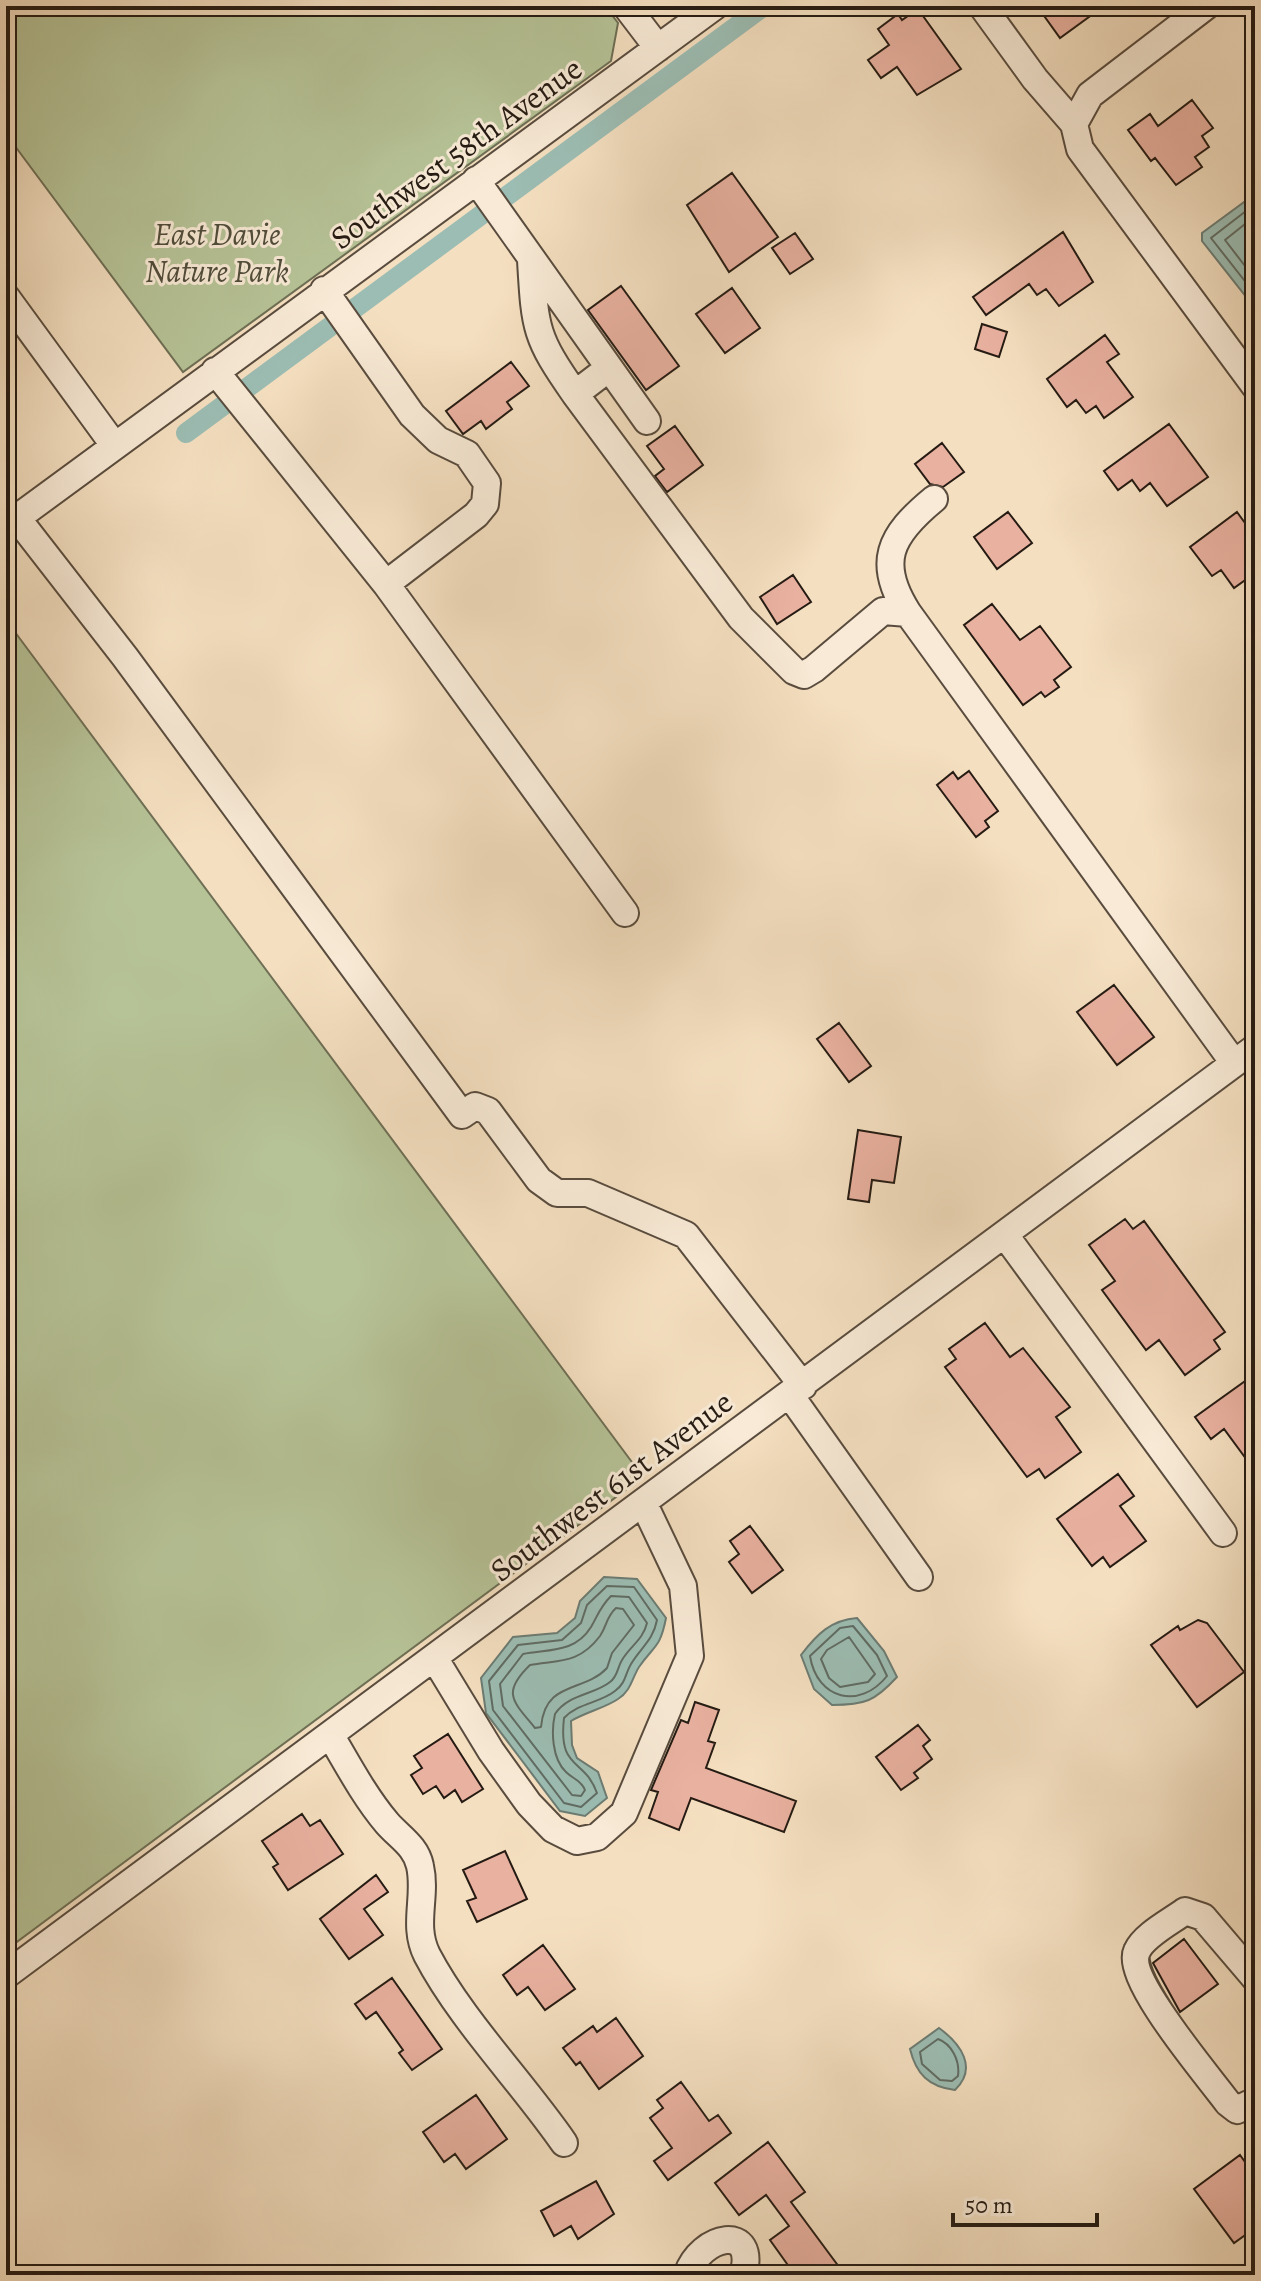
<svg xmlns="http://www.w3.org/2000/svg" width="1261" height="2281" font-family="Alegreya,serif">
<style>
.green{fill:#b6c397;stroke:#6e6f55;stroke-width:2}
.water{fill:#9cbdb3;stroke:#6c7c73;stroke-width:2}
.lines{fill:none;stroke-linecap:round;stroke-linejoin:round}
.shore{stroke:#606c63;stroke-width:2}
.canal{stroke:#9cbdb3;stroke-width:20}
.building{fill:#e9b1a0;stroke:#251b13;stroke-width:2}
.minor-casing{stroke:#594c3e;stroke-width:30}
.minor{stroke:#f8ead6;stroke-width:26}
.labels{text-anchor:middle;stroke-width:6;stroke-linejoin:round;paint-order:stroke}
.street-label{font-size:32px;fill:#251b13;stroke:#f8ead6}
.park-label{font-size:32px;font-style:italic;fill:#504d3b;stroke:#f8ead6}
</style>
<rect width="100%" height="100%" fill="#f4dfc0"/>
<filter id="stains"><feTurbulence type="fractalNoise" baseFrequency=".0025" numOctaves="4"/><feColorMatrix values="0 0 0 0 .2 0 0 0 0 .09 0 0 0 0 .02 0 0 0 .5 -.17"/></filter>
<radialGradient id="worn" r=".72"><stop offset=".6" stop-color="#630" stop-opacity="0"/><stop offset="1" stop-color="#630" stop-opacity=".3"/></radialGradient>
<path class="green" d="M6,6h599l13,17 -7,38 -428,311 -177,-238z
M6,620l637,857 -637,473z"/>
<path class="water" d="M1255,194v106l-4,3 -49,-62v-8z
M604,1577l33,2 29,39c-6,31 -12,27 -27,49 -7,11 -8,24 -21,32 -13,9 -32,13 -47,22l1,24 5,13 21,14 9,26 -22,18 -25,-5 -74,-98 -5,-35 32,-41 44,-4 18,-15 5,-17z
M857,1618l27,33 13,26c-22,24 -32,28 -65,28l-18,-16 -13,-34c16,-21 30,-35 56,-37z
M939,2028c22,16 39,40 16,62 -26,-3 -39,-16 -45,-41z"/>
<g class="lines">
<path class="shore" d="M1255,204l-44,34 44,56
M1255,216l-30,24 30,39
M607,1586l27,1 23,33c-4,21 -16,27 -26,44 -6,10 -5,19 -16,27 -15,12 -37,12 -51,27 -6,53 20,39 33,75l-16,14 -17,-4 -71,-93 -4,-29 29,-36 44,-5 19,-17 6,-18z
M611,1596l18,1 18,26c-4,17 -17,23 -25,37 -5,8 -4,16 -12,22 -16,13 -42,12 -55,32 -4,17 -3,45 11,58 7,7 15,8 19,18l-4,6 -9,-1 -69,-89 -3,-22 23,-30c26,-5 52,-1 68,-27 7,-12 9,-20 20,-31z
M616,1608l7,1 11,16 -22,28 -5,15c-23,25 -62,12 -66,59l-6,1c-22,-27 -34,-35 -5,-63 29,-5 49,-1 70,-29 7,-10 6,-19 16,-28z
M853,1626l24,29 10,21c-27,34 -70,24 -77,-20l30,-28z
M849,1637l26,37 -7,8 -28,5 -11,-9 -8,-19 6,-9z
M938,2039c14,5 22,22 20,37l-6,5 -12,-1 -18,-16 -2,-12z"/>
<path class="canal" d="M186,433l578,-427"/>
</g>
<path class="building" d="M1037,6h67l-44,32z
M918,9l43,60 -44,26 -20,-28 -16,11 -13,-18 21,-15 -11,-16 20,-15 4,6z
M1192,100l21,28 -11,8 7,11 -14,10 7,10 -26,18 -21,-27 -4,3 -23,-31 22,-16 8,12z
M732,173l46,64 -49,35 -42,-67z
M1063,232l30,50 -34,24 -13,-17 -9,6 -8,-11 -43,31 -13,-18z
M795,233l18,26 -23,15 -18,-26z
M621,286l58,80 -33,24 -58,-80z
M732,288l28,40 -35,25 -29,-39z
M982,324l25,8 -8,25 -24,-8z
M1105,335l14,19 -12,8 26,35 -29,21 -8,-12 -10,7 -10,-13 -9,7 -20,-28z
M511,362l18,24 -22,16 5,7 -26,20 -5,-8 -18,13 -17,-23z
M1169,424l39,53 -41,29 -17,-23 -10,8 -8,-11 -14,10 -14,-19z
M675,426l28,39 -36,27 -12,-16 9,-7 -17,-23z
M942,443l22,29 -21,15 -13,-3 -15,-20z
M1008,512l24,31 -35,26 -23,-32z
M1237,512l16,22 -4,3 6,8v28l-21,15 -13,-18 -9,6 -22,-29z
M793,575l18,27 -34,22 -17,-27z
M992,604l28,36 20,-14 31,41 -17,13 5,7 -14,10 -4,-5 -18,13 -59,-80z
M969,771l29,40 -13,10 4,6 -13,10 -39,-52 16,-13 5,7z
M1114,985l40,52 -37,28 -40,-53z
M839,1023l32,43 -22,16 -32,-43z
M858,1130l43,7 -7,46 -22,-3 -3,22 -21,-3z
M1125,1219l8,10 11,-8 81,111 -11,8 6,9 -35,26 -26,-35 -13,10 -44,-60 13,-9 -26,-36z
M985,1323l25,34 13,-9 47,59 -14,10 25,35 -36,26 -6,-9 -12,8 -82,-110 11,-8 -7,-10z
M1255,1374v97l-31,-42 -13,10 -16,-22z
M1118,1474l16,22 -14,10 26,35 -36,26 -7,-10 -11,9 -35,-47z
M750,1526l33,44 -31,23 -23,-31 10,-8 -9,-13z
M1198,1620l9,3 37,49 -47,35 -46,-62 27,-19 2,4z
M695,1702l24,8 -11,31 7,2 -9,25 90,33 -12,31 -93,-34 -12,32 -30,-12 9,-26 -7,-2 30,-70 7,3z
M918,1725l12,15 -7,6 9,13 -18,14 4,5 -17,12 -25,-33z
M448,1734l35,55 -21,13 -7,-12 -11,8 -8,-12 -13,8 -12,-19 11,-7 -8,-12z
M302,1814l8,12 10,-6 23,34 -55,36 -15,-23 5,-3 -16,-23z
M505,1851l22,48 -50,23 -10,-21 9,-3 -13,-28z
M376,1875l12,17 -24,17 19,26 -34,24 -29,-40z
M1184,1939l34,45 -38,28 -27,-49z
M543,1945l32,44 -30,21 -17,-23 -11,8 -14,-20z
M392,1978l50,71 -30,21 -13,-17 4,-3 -27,-38 -10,7 -11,-15z
M616,2018l27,38 -44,33 -19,-27 -4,3 -13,-17 30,-22 4,6z
M681,2082l28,39 9,-6 13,18 -63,47 -14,-19 18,-13 -22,-30 13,-10 -6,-8z
M476,2095l31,44 -41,30 -11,-15 -11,8 -21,-30z
M768,2142l37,50 -14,10 54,73h-50l-25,-35 19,-14 -23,-31 -27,20 -24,-32z
M1240,2155l15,21v52l-21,15 -40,-54z
M596,2181l18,33 -36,25 -7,-13 -17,10 -13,-25z"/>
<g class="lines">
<g class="minor-casing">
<path id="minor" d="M626,6l32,42
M982,6l53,73 39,45 6,25 175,237
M1074,124l16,-29 116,-89
M476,180l171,241
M531,260c4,69 4,77 44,134l34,-26
M324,290l88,125 26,25 29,14 20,29 -2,21 -9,11 -90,69
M6,297l108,148
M215,371l171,213 239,329
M575,394l166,224 53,53 10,4 10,-6 69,-58 25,2 326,450
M17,518l108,139 337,458 13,-9 13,5 51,69 18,13h31l98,42 117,151
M6,526l709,-520
M908,613c-32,-50 -19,-77 26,-114
M1005,1235l218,298
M790,1395l129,182
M435,1659l56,92 38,53 24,25 24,12 20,-4 27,-24 66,-157 -7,-70 -39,-82
M331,1736c17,29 34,61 56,87 12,14 29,23 33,43 7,31 -8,59 7,89 34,65 95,127 137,188
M6,1975l1249,-927
M1249,2104l-12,6 -9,-7c-19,-26 -104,-125 -91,-152 7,-16 35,-30 48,-40l18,6 52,61
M687,2275c14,-41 71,-52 56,0"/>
</g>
<use href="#minor" class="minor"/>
</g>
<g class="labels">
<g class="street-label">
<text transform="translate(456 153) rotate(-36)" y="11">Southwest 58th Avenue</text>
<text transform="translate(611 1486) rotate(-37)" y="11">Southwest 61st Avenue</text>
</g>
<g class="park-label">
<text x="217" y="245">East Davie<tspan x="217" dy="37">Nature Park</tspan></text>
</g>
</g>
<rect width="1261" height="2281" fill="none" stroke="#f4dfc0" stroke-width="32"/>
<rect x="8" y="8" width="1245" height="2265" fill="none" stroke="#251b13" stroke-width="4"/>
<rect x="16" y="16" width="1229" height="2249" fill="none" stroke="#251b13" stroke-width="2"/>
<path d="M953 2213v12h144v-12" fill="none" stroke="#251b13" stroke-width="4"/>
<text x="965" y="2213" font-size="24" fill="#251b13" stroke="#f8ead6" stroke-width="6" paint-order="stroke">50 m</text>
<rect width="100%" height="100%" filter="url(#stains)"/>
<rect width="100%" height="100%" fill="url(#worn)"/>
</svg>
